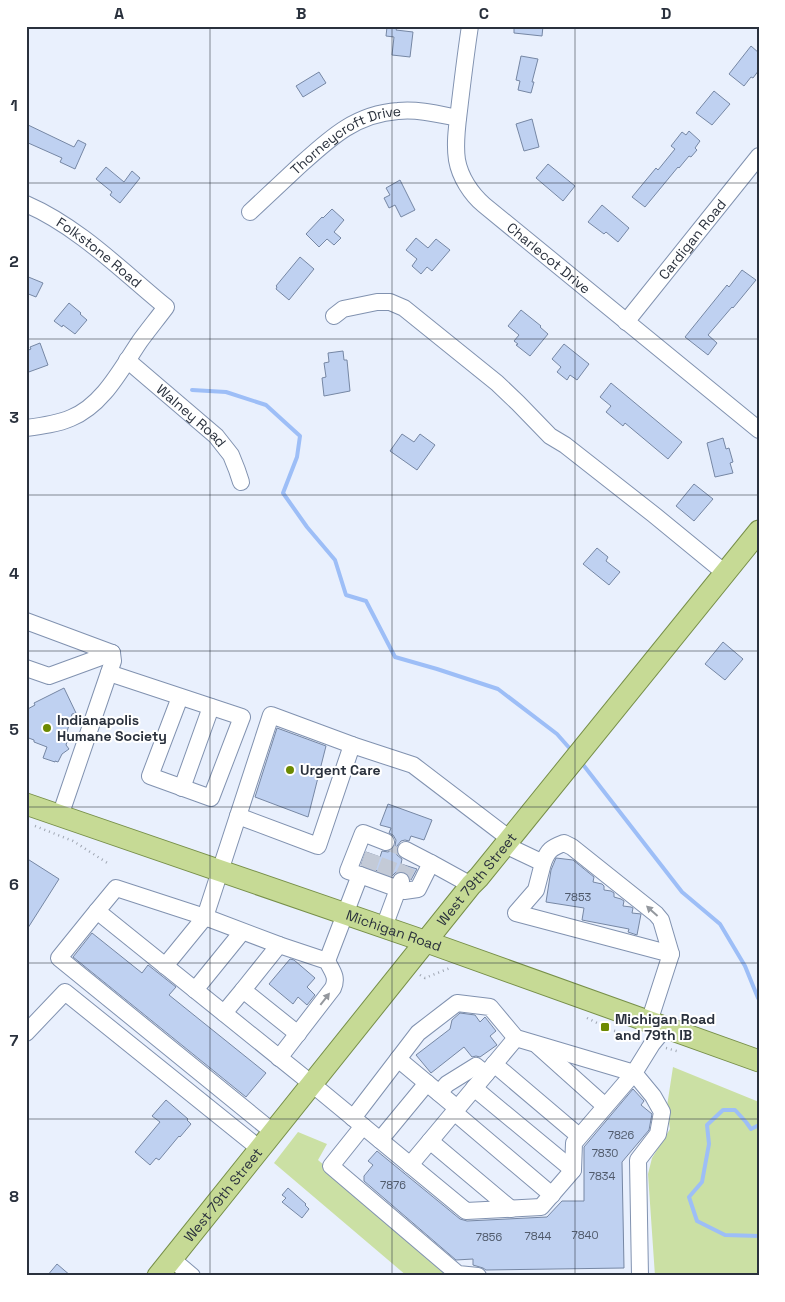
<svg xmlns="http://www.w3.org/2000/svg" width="785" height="1302" font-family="'Space Grotesk',sans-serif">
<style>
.green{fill:#cbe0a4}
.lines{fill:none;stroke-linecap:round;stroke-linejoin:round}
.stream{stroke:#9dbef7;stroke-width:4}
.building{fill:#bfd1f1;stroke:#7687a4}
.minor-tunnel{stroke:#c3cad7;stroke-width:16;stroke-dasharray:16 8;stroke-linecap:butt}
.minor-casing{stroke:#8192b0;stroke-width:18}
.major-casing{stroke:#778f49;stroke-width:23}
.path{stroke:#9fa6b2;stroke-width:2.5;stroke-dasharray:1 4;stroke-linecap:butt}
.minor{stroke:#fff;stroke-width:16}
.major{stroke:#c6da95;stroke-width:21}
.oneway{fill:#94989e}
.grid{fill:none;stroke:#2a313d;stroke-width:1;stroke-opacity:0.55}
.poi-dot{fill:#6d8a02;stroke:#fff;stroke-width:2}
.labels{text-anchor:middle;stroke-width:4;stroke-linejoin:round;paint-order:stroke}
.number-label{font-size:11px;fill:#4f596a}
.street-label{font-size:14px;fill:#2a313d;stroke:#fff}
.poi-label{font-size:14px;font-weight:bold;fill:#2a313d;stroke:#fff;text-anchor:start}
.neatline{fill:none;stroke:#2a313d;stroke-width:2}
.grid-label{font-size:16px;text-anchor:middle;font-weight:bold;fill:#2a313d}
</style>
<rect width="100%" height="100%" fill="#e9f0fd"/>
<path class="green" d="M673,1067l86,35v174h-104l-7,-102 4,-16 18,-29 -3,-23z
M298,1132l29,12 -9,16 134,116h-45l-133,-113z"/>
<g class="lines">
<path class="stream" d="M192,390l34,2 40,13 34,31 -3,21 -14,36 24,34 28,33 11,35 20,6 29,56 42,12 61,20 59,45 15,17
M581,762l101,130 38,32 25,42 13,32 1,1
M759,1125l-8,4 -5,-7 -11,-12h-12l-16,15 2,19 -7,38 -13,15 8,24 28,14 34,1"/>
</g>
<path class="building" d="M514,26h29l-1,10 -28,-3z
M387,27l10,1 -1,2 17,2 -3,25 -18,-2 2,-18 -8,-1z
M751,46l8,7v17l-6,8 -2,-1 -7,9 -15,-12z
M521,56l17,3 -6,23h2l-3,11 -13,-3 2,-9 -4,-1z
M319,72l7,11 -23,14 -7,-11z
M714,91l16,13 -18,21 -16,-12z
M532,119l7,28 -15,4 -8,-27z
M26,124l48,23 4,-7 8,4 -11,25 -15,-7 2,-4 -36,-16z
M689,131l11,10 -5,7 2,2 -6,7 -2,-1 -10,12 -1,-1 -33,40 -13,-10 24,-29 2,2 17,-21 -4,-3 11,-14 4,3z
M548,164l27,22 -12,15 -27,-23z
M106,167l18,15 8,-11 8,7 -20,25 -10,-8 2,-3 -16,-13z
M400,180l15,30 -14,7 -6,-12 -6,3 -5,-10 6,-3 -4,-7z
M602,205l27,23 -11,14 -12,-10 -2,2 -16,-12z
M332,209l12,11 -10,12 7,6 -7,7 -7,-6 -8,8 -13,-13 16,-17 1,1z
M416,238l12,10 8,-9 14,11 -18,21 -5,-4 -6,7 -9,-8 5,-7 -11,-9z
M300,257l14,12 -25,31 -13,-11 1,-2 -1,-1z
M742,270l14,10 -23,28 -1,-1 -24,28 9,8 -9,12 -23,-18 42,-52 2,2z
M26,276l17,7 -7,14 -10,-4z
M69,303l12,10 -1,1 7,6 -12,14 -12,-9 -1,2 -8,-6z
M521,310l20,16 -1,1 8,7 -18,22 -14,-11 2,-1 -4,-3 5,-6 -11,-9z
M40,343l8,22 -22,8v-22l5,-2 -1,-2z
M564,344l25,20 -12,16 -7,-5 -3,5 -10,-8 4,-5 -9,-8z
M343,351l1,9h3l3,31 -26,5 -2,-18 4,-1 -2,-14 5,-1 -1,-9z
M611,383l71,59 -14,17 -43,-36 -2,3 -17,-14 5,-6 -11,-9z
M402,434l12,8 6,-8 15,11 -18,25 -27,-19z
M723,438l3,11 3,-1 4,14 -3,1 3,10 -18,4 -8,-34z
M694,484l19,15 -19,22 -18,-15z
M597,548l11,9 -2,4 14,11 -11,13 -26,-21z
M723,642l20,17 -18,21 -20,-16z
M64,688l12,25 -4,1 -5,18 3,1 -4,12 3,4 -7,5 -4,8 -3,-1v1l-12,-4 4,-11 -13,-5v-2l-8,-3v-27l9,-5 -1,-2z
M277,728l49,18 -18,71 -53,-20z
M388,804l44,16 -8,20 -13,-4 -2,5 -4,-1 -4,1 -4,5 -1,4 1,5 5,4 -1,5 16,5 -6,11 -3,-6 -4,-2 -5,-1 -4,2 -3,3 -31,-11 5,-13 14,5 2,-6 6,1 5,-3 2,-3 1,-6 -3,-5 -4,-2 2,-5 -11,-3z
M26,858l33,21 -33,52z
M556,858l17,2 21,17 -1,5 9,2 2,2v4l7,1 3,2v4l7,2 3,2 -1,5 8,1 2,1 -1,5 9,1 -4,21 -9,-3 1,-3 -47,-9 2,-12 -38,-6 5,-32z
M92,933l50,40 6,-8 28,22 -7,8 97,78 -20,24 -173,-140z
M290,959l4,1 21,18 -8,9 8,8 -8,10 -9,-8 -5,7 -24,-20z
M460,1013l15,2 5,7 5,-5 11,14 -6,5 7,9 -17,12 -4,-1 -4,1 -8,-10 -33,26 -15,-18 34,-26 2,-9z
M633,1089l11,12 -3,4 11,9 -3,16 -27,32 2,106 -138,2 -3,-2 -10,-3v-6l-17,1 -92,-79v-5l9,-11 -5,-4 9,-10 83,68 7,2 80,-4 15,-16h22v-54z
M166,1100l22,19 -1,1 4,4 -11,13 -1,-1 -20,24 -3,-2 -6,7 -15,-13 25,-30 -8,-6z
M288,1188l18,16 -1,1 4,4 -7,9 -20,-16 4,-4 -4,-3z
M57,1264l14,12h-24z"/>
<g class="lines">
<path class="minor-tunnel" d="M368,869l5,-15
M384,875l11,-29
M401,881l7,-15"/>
<g class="minor-casing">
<g id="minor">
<path id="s1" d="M470,26c-4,26 -7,51 -10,76 -2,19 -6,39 -3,58 3,17 14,34 27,45l275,225"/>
<path id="s2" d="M26,204c53,23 96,67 140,103 -9,12 -18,23 -26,34 -19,28 -37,64 -69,77 -14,6 -29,8 -45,10"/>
<path id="s3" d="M250,212c16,-15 32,-30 47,-44 31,-28 57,-54 101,-57 20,-2 40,3 60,7"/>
<path d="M334,316l9,-7 34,-7h13l14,6 93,75 21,20 32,33 15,9 88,69 72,59"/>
<path id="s4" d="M626,322l133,-166"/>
<path id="s5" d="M127,360l89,76 15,19 6,15 4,12"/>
<path d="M26,621l86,32"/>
<path d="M26,668l23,8 63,-23"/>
<path d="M109,673l133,44 -31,81 -61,-22 30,-79"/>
<path d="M182,788l29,-81"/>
<path d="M60,816l53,-155 -1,-8"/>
<path d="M238,816l33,-101 81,30"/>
<path d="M510,839l-97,-74 -61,-20 -34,101 -80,-30 -33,101 -89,-29 -19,23 215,173 154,127 75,-4 32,-37 1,-27 60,-70 18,-29 13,-16"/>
<path d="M505,845l38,18 -7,27 -20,23 155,41 -22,68"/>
<path d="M406,850l25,13"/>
<path d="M543,863c5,-13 8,-15 21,-20l8,4 84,67 5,6 10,34"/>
<path d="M360,875l-12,-4 15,-38 23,9"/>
<path d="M97,911l-38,47 214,174"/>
<path d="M384,927l17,-46"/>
<path d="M327,961l33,-86 44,16 14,-2 13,-26 40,22"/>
<path d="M165,966l40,-49 74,28 -36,45 55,44"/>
<path d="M195,990l47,-58"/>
<path d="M224,1013l19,-23"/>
<path d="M26,1033l39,-41 195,157"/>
<path d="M538,1046l67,60"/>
<path d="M279,1058l54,-70c5,-11 -1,-17 -6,-27l-48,-16"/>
<path d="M398,1059l59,49"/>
<path d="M494,1064l85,72"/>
<path d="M474,1088l99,82"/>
<path d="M439,1093l8,-9 29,-18 10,8"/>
<path d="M454,1112l98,83"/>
<path d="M353,1118l65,-85 39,-30 33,4 26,31 118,35 19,23 9,16 -4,22 -20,26 2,116"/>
<path d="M363,1126l-32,40 127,108 20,2"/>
<path d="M380,1140l47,-57"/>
<path d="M430,1141l81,68"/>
<path d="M410,1165l106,-127"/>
<path d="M172,1259l20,17"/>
</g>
</g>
<g class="major-casing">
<g id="major">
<path id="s6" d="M26,804l401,138 332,119"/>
<path id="s7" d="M158,1276l313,-391 8,-8 280,-346"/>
</g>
</g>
<path class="path" d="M35,826l38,15 36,23
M420,975l5,3 25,-10
M587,1018l22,11 30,10
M666,1048l14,4"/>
<use href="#minor" class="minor"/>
<use href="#major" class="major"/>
</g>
<defs><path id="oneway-solid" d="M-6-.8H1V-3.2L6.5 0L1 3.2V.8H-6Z" transform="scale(1.25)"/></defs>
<g class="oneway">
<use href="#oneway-solid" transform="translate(652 911) rotate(-138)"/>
<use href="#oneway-solid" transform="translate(325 999) rotate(-52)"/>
</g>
<path class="grid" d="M210,26v1250M392,26v1250M575,26v1250M26,183h733M26,339h733M26,495h733M26,651h733M26,807h733M26,963h733M26,1119h733"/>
<g class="poi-dot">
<circle cx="47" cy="728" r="5"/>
<circle cx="290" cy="770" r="5"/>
<rect x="600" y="1022" width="10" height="10" rx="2.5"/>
</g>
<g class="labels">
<g class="number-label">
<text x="578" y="901">7853</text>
<text x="621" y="1139">7826</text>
<text x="605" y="1157">7830</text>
<text x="602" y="1180">7834</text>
<text x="393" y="1189">7876</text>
<text x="585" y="1239">7840</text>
<text x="538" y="1240">7844</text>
<text x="489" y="1241">7856</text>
</g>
<g class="street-label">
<text dy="5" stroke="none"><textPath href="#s3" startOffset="122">Thorneycroft Drive</textPath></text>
<text dy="5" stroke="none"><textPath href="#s4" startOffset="106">Cardigan Road</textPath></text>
<text dy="5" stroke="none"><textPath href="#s2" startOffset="88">Folkstone Road</textPath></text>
<text dy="5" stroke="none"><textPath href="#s1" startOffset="272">Charlecot Drive</textPath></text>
<text dy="5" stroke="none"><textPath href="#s5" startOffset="85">Walney Road</textPath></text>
<text dy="5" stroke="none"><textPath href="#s7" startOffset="509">West 79th Street</textPath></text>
<text dy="5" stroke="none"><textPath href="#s6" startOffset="389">Michigan Road</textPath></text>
<text dy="5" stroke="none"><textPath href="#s7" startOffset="104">West 79th Street</textPath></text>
</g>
<g class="poi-label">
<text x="57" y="725">Indianapolis<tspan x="57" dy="16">Humane Society</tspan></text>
<text x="300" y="775">Urgent Care</text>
<text x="615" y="1024">Michigan Road<tspan x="615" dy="16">and 79th IB</tspan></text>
</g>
</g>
<rect width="785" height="1302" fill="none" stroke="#ffffff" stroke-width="55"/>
<rect x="28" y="28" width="730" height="1246" class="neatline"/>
<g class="grid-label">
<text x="119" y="19">A</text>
<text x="301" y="19">B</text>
<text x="484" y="19">C</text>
<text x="666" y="19">D</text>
<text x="14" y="111">1</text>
<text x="14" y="267">2</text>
<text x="14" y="423">3</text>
<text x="14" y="579">4</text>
<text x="14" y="735">5</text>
<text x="14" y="890">6</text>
<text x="14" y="1046">7</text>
<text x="14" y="1202">8</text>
</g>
</svg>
